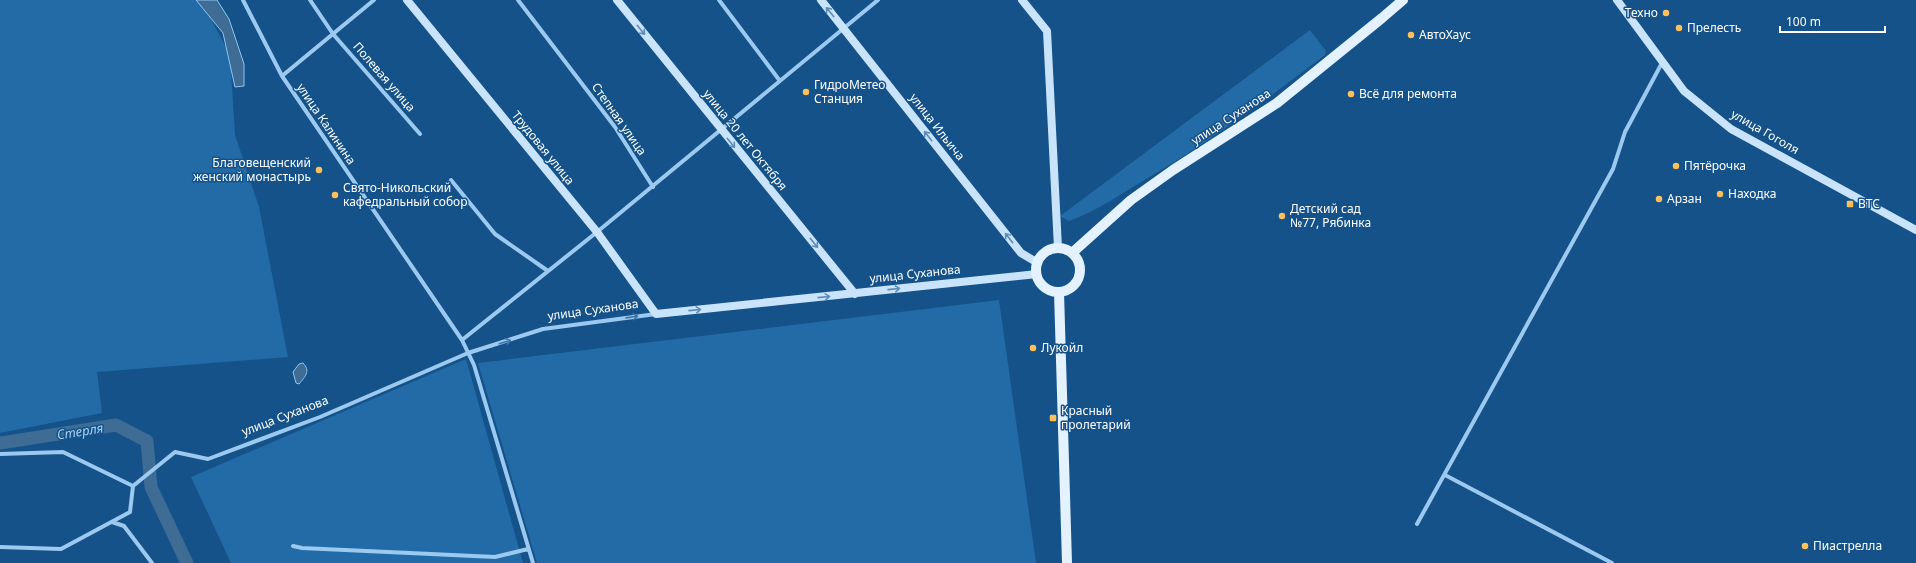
<svg xmlns="http://www.w3.org/2000/svg" width="1916" height="563" font-family="'Noto Sans',sans-serif">
<style>
.green{fill:#236ba7}
.water{fill:#3e6c94;stroke:#8dc6f2}
.lines{fill:none;stroke-linecap:round;stroke-linejoin:round}
.river{stroke:#3e6c94;stroke-width:13}
.street{stroke:#9bc9ef;stroke-width:4}
.secondary{stroke:#c9e3fb;stroke-width:8}
.primary{stroke:#e4f1ff;stroke-width:10}
.oneway{stroke:#5c8cb7}
.oneway2{stroke:#3c76a8}
.poi-dot{fill:#ffc05a;stroke:#145289;stroke-width:1.5}
.labels{text-anchor:middle;stroke-width:3;stroke-linejoin:round;paint-order:stroke}
.poi-label{font-size:12px;fill:#fff;stroke:#145289;text-anchor:start}
.street-label{font-size:12px;fill:#fff;stroke:#145289}
.water-label{font-size:13px;font-style:italic;fill:#a7d3f7;stroke:#145289}
</style>
<rect width="100%" height="100%" fill="#145289"/>
<path class="green" d="M0,0h201l29,55 5,80 24,72 29,150 -191,15 5,41 -102,20z
M1310,30l16,21 -1,4c-58,44 -116,87 -179,124 -25,15 -49,32 -77,42l-9,-5z
M999,300l37,263h-499l-59,-200z
M466,359l57,204h-292l-40,-86z"/>
<path class="water" d="M196,0h21l12,19 15,45v22l-9,1 -12,-54z
M303,363c8,8 2,14 -4,21l-3,-1 -3,-11 6,-8z"/>
<g class="lines">
<path class="river" d="M0,443l116,-18 31,16 4,46 36,76"/>
<path class="street" d="M243,0l39,76 180,264 12,25 59,198
M310,0l23,34 87,100
M518,0l97,127 38,60
M719,0l61,81
M282,76l92,-76
M451,180l44,54 53,37
M462,340l135,-108 281,-232
M0,454l63,-2 70,34 -3,26 -69,37 -61,-2
M1445,475l167,88
M133,486l42,-34 33,7 112,-42 148,-64 75,-24 113,-15
M112,522l12,4 28,37
M1417,524l196,-355 12,-37 38,-71
M293,546l9,2 193,9 33,-8"/>
<path class="secondary" d="M407,0l190,232 59,82 381,-40
M617,0l238,294
M821,0l200,253 17,10
M1022,0l25,31 11,217
M1617,0l67,91 47,38 185,101"/>
<path class="primary" d="M1036 270a22 22 0 1 1 44 0a22 22 0 1 1-44 0Z
M1072,253l59,-53 42,-30 104,-67 105,-85 21,-18
M1059,292l8,271"/>
</g>
<defs><path id="oneway-shaft" d="M-6 0H5M1.5-3L5.5 0L1.5 3" fill="none" stroke-width="1.6" stroke-linecap="round" stroke-linejoin="round"/></defs>
<g class="oneway">
<use href="#oneway-shaft" transform="translate(830 12) rotate(-129)"/>
<use href="#oneway-shaft" transform="translate(641 30) rotate(51)"/>
<use href="#oneway-shaft" transform="translate(928 136) rotate(-128)"/>
<use href="#oneway-shaft" transform="translate(731 143) rotate(51)"/>
<use href="#oneway-shaft" transform="translate(1009 238) rotate(-128)"/>
<use href="#oneway-shaft" transform="translate(814 243) rotate(51)"/>
<use href="#oneway-shaft" transform="translate(894 289) rotate(-6)"/>
<use href="#oneway-shaft" transform="translate(824 297) rotate(-6)"/>
<use href="#oneway-shaft" transform="translate(695 310) rotate(-6)"/>
</g>
<g class="oneway2">
<use href="#oneway-shaft" transform="translate(632 317) rotate(-8)"/>
<use href="#oneway-shaft" transform="translate(505 342) rotate(-18)"/>
</g>
<g class="poi-dot">
<circle cx="1666" cy="13" r="4"/>
<circle cx="1679" cy="28" r="4"/>
<circle cx="1411" cy="35" r="4"/>
<circle cx="806" cy="92" r="4"/>
<circle cx="1351" cy="94" r="4"/>
<circle cx="1676" cy="166" r="4"/>
<circle cx="319" cy="170" r="4"/>
<circle cx="1720" cy="194" r="4"/>
<circle cx="335" cy="195" r="4"/>
<circle cx="1659" cy="199" r="4"/>
<rect x="1846" y="200" width="8" height="8" rx="2"/>
<circle cx="1282" cy="216" r="4"/>
<circle cx="1033" cy="348" r="4"/>
<rect x="1049" y="414" width="8" height="8" rx="2"/>
<circle cx="1805" cy="546" r="4"/>
</g>
<g class="labels">
<g class="poi-label">
<text x="1658" y="17" text-anchor="end">Техно</text>
<text x="1687" y="32">Прелесть</text>
<text x="1419" y="39">АвтоХаус</text>
<text x="814" y="89">ГидроМетео<tspan x="814" dy="14">Станция</tspan></text>
<text x="1359" y="98">Всё для ремонта</text>
<text x="311" y="167" text-anchor="end">Благовещенский<tspan x="311" dy="14">женский монастырь</tspan></text>
<text x="1684" y="170">Пятёрочка</text>
<text x="343" y="192">Свято-Никольский<tspan x="343" dy="14">кафедральный собор</tspan></text>
<text x="1728" y="198">Находка</text>
<text x="1667" y="203">Арзан</text>
<text x="1858" y="208">ВТС</text>
<text x="1290" y="213">Детский сад<tspan x="1290" dy="14">№77, Рябинка</tspan></text>
<text x="1041" y="352">Лукойл</text>
<text x="1061" y="415">Красный<tspan x="1061" dy="14">пролетарий</tspan></text>
<text x="1813" y="550">Пиастрелла</text>
</g>
<g class="street-label">
<text transform="translate(384 77) rotate(49)" y="4">Полевая улица</text>
<text transform="translate(1231 117) rotate(-33)" y="4">улица Суханова</text>
<text transform="translate(619 119) rotate(55)" y="4">Степная улица</text>
<text transform="translate(326 124) rotate(56)" y="4">улица Калинина</text>
<text transform="translate(937 127) rotate(52)" y="4">улица Ильича</text>
<text transform="translate(1765 132) rotate(30)" y="4">улица Гоголя</text>
<text transform="translate(745 140) rotate(51)" y="4">улица 20 лет Октября</text>
<text transform="translate(543 148) rotate(51)" y="4">Трудовая улица</text>
<text transform="translate(915 274) rotate(-6)" y="4">улица Суханова</text>
<text transform="translate(593 310) rotate(-8)" y="4">улица Суханова</text>
<text transform="translate(285 416) rotate(-21)" y="4">улица Суханова</text>
</g>
<g class="water-label">
<text transform="translate(80 431) rotate(-9)" y="5">Стерля</text>
</g>
</g>
<path d="M1780 26v6h105v-6" fill="none" stroke="#ffffff" stroke-width="2"/>
<text x="1786" y="26" font-size="12" fill="#ffffff" stroke="#145289" stroke-width="3" paint-order="stroke">100 m</text>
</svg>
